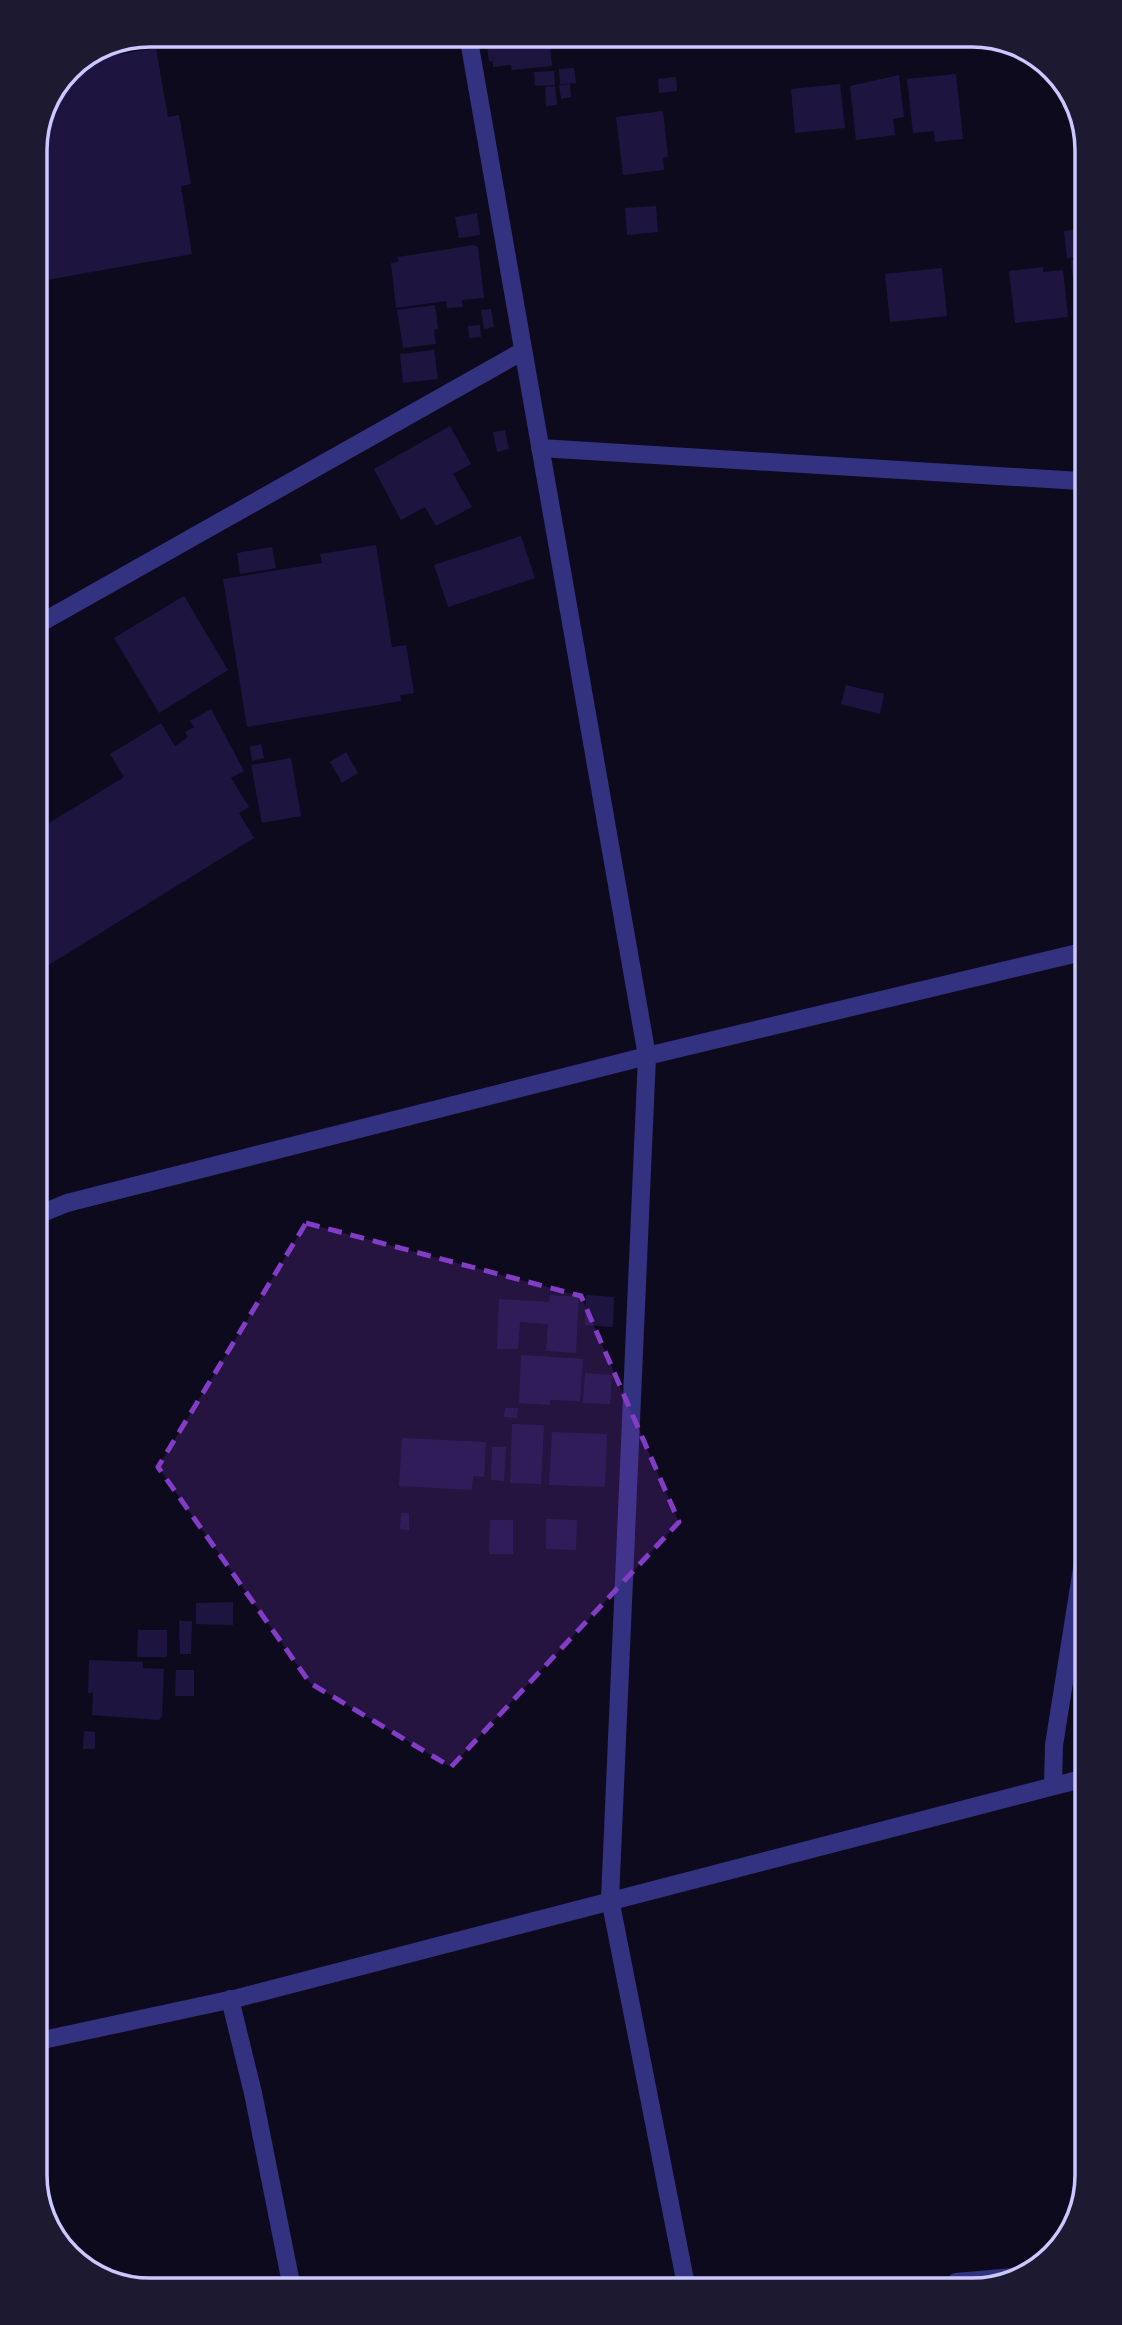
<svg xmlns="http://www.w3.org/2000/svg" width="1122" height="2325" font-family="'Public Sans',sans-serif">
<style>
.building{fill:#1d1540}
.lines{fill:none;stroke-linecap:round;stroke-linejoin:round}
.minor{stroke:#333280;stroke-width:18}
.marked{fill:#833cc5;fill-opacity:0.2;stroke:#833cc5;stroke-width:5;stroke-dasharray:14 9;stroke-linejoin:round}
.rim{fill:none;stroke:#ccc7ff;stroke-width:3.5}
</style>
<rect width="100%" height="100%" fill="#0d0a1e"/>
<path class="building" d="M549,35l3,31 -40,4 -1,-5 -18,2v-6l-4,1 -3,-26z
M956,35h24l19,8h-6l-1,-3 -35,4z
M156,48l12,69 11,-2 12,69 -10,2 11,68 -156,28 -1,-139 34,-75 22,-9z
M574,68l2,15 -16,1 -1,-15z
M554,71l1,14 -20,1 -1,-14z
M956,74l7,65 -28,3 -1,-11 -21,2 -6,-54z
M899,75l5,42 -11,2 2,16 -39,5 -6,-54z
M676,77l1,14 -18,2 -1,-14z
M570,84l1,13 -10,2 -2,-14z
M840,84l5,44 -50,5 -4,-44z
M555,86l2,19 -11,1 -1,-19z
M663,111l5,46 -5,1 1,12 -41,5 -7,-58z
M656,206l2,26 -31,3 -2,-27z
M477,213l3,22 -21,3 -4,-21z
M1079,229v28l-12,1 -3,-27z
M474,245l4,2 6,51 -22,2 1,7 -16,1 -1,-7 -50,7 -5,-45 7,-1v-5z
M1079,259v62l-2,1 -6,-62z
M1043,267v5l20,-2 5,47 -53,6 -6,-52z
M942,268l5,48 -57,6 -5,-48z
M435,305l3,24 -4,1 2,14 -33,4 -6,-38z
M491,309l3,18 -10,2 -3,-19z
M480,325l1,12 -12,1 -1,-12z
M434,350l4,29 -35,4 -3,-29z
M450,426l21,38 -18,10 19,33 -36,19 -11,-19 -24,13 -27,-51z
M505,430l4,19 -12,3 -4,-20z
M521,536l14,42 -87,29 -14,-42z
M376,545l16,102 14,-2 8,48 -14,2 1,6 -154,26 -24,-148 99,-16 -2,-9z
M272,547l4,21 -36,6 -3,-21z
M184,596l44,74 -69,43 -45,-75z
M846,685l38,9 -4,20 -39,-10z
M211,709l33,62 -13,7 18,29 -10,6 15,25 -215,133 -1,-141 86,-53 -14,-23 51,-31 14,23 13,-9 -3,-5 9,-5 -4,-6z
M261,744l3,14 -12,3 -2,-14z
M346,752l12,21 -16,10 -12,-21z
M291,758l10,58 -39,7 -11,-58z
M550,1295l29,2 -3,56 -30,-2 2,-27 -28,-2 -2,27h-21l2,-50 50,3z
M586,1295l28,2 -1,30 -28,-2z
M521,1355l62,4 -3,42 -30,-1v5l-31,-2z
M585,1373l27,2 -2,29 -27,-1z
M505,1408h13l-1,10 -13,-1z
M512,1424l32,1 -3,59 -31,-1z
M552,1432l55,2 -2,53 -56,-2z
M402,1438l84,4 -2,35 -11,-1 -1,14 -73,-4z
M492,1447h14l-2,34 -13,-1z
M401,1513h8v17l-9,-1z
M546,1519l31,1 -1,30 -30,-1z
M490,1520h23v34h-24z
M233,1602v23l-37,-1v-21z
M179,1621h13l-1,33h-11z
M138,1630h29v27h-30z
M89,1660l54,2v6l21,1 -2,47 -3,4 -67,-5 1,-22h-5z
M176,1670h18v26h-19z
M84,1731l11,1v17h-12z"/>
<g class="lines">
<path class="minor" d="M468,35l179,1021 -37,843 76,386
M540,448l540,33
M37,625l486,-274
M40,1214l27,-11 580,-147 435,-104
M1053,1786l1,-41 30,-189
M230,1999l23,94 39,195
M43,2040l195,-42 847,-220
M956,2282l67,-6"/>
</g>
<path class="marked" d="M306,1223l275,73 98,226 -228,245 -141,-84 -152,-216z"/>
<path d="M0 0H1122V2325H0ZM150 47H972A103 103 0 0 1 1075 150V2175A103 103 0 0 1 972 2278H150A103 103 0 0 1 47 2175V150A103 103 0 0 1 150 47Z" fill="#1c1930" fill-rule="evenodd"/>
<path class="rim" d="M150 47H972A103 103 0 0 1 1075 150V2175A103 103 0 0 1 972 2278H150A103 103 0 0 1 47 2175V150A103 103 0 0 1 150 47Z"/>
</svg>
